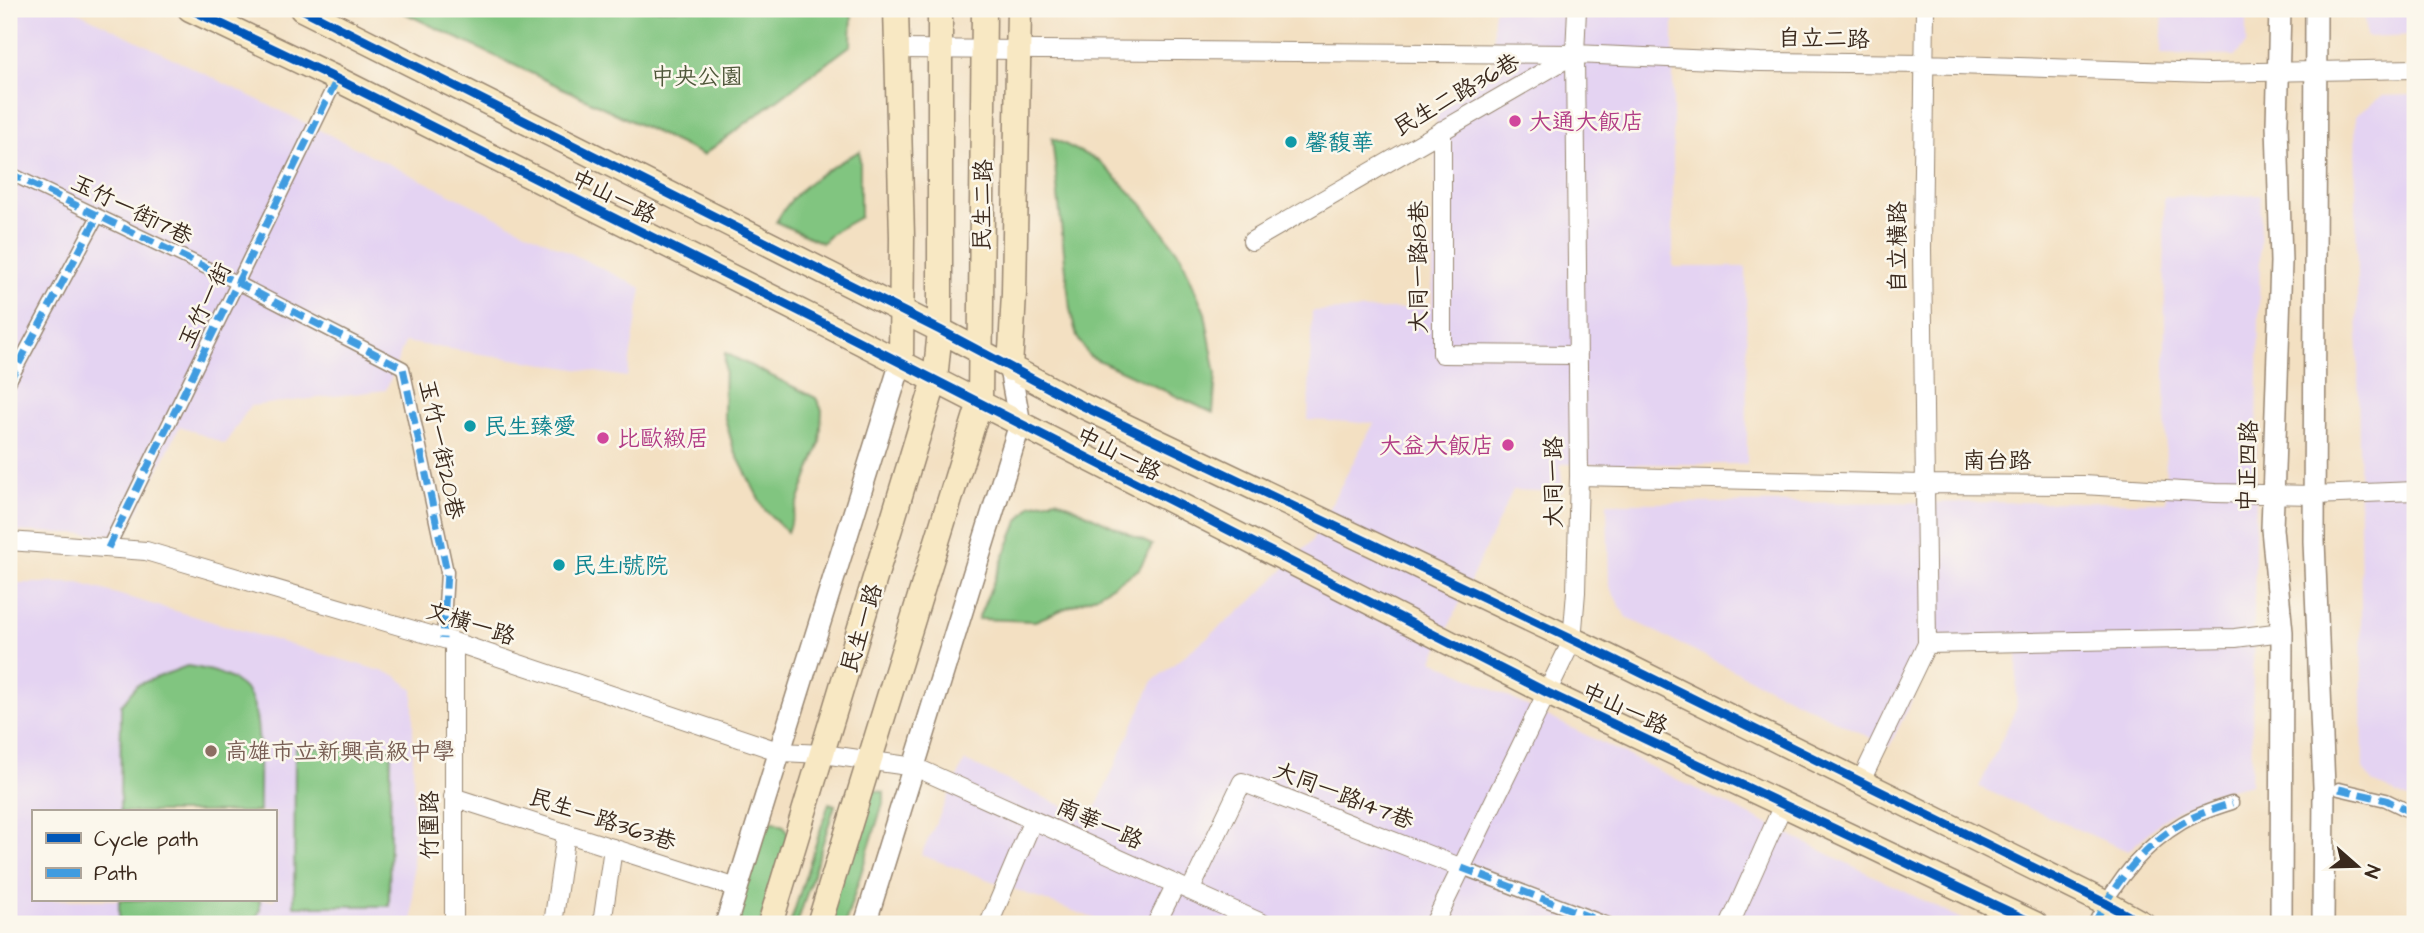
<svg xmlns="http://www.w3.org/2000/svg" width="2424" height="933" font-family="'Architects Daughter','LXGW WenKai TC',sans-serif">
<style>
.built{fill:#e4d3f2;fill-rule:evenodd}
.green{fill:#81c580;stroke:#5e784f;stroke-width:2}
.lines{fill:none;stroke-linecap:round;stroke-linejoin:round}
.pedestrian-casing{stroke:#978570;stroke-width:15}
.minor-casing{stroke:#978570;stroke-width:20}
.tertiary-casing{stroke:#978570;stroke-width:24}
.secondary-casing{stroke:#978570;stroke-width:27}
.pedestrian{stroke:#fff;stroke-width:12}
.minor{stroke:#fff;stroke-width:18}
.tertiary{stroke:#fff;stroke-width:21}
.secondary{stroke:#f8e8c3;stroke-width:24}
.quiet{stroke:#3f9ce0;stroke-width:7;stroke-dasharray:14 7;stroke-linecap:butt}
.cycleway-casing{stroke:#fbf7ec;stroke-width:13}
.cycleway{stroke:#0057b8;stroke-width:9}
.hotel-dot{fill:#d1479c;stroke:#fbf7ec;stroke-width:2.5}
.culture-dot{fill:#0f9aa8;stroke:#fbf7ec;stroke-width:2.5}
.education-dot{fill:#8d6e63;stroke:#fbf7ec;stroke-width:2.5}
.labels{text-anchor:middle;stroke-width:5;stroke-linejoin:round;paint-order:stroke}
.street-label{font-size:23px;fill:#3b2a1e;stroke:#fbf7ec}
.park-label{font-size:23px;fill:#50583b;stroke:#fbf7ec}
.hotel-label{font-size:23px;fill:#b23c85;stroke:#fbf7ec;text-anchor:start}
.culture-label{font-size:23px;fill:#0d838f;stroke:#fbf7ec;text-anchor:start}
.education-label{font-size:23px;fill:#785e54;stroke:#fbf7ec;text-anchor:start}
</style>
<rect width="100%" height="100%" fill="#fbf7ec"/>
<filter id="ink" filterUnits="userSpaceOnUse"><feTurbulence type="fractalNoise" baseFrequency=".0143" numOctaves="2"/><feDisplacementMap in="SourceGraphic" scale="14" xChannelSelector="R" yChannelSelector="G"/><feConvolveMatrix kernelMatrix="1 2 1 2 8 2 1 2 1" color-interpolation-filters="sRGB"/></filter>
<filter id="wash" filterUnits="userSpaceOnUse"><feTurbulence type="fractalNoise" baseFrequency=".00686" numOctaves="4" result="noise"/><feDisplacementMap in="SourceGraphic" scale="28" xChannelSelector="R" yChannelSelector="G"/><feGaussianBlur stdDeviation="1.57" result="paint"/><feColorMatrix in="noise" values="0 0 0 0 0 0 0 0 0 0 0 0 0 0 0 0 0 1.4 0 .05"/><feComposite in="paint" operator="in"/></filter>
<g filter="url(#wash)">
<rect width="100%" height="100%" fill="#f3e0c2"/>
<path class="built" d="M9,9h63l570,279 -15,89 -222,-35 -19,48 -136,16 -25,38 -45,-18 -54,109 -117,-4z
M1494,9h179v258h73l1,197h-187l3,28 -50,-2 -80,170 538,264h-862l-188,-69 44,-94 126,58 62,-138 98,-79 60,-60 63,-119 -66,-3 4,-109 120,-3 5,-194 57,-47z
M2163,9h83v35l-11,12 -74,-2z
M2364,9h51v26l-49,2z
M2415,95v707l-42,-19 -10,-14 -8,-653 27,-20z
M2261,195l-10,589 -43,10 -41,22 -39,35 -149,-64 37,-78 2,-70 -78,3 -51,105 -263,-130 -17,-31 -2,-83 559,-1 -2,-305z
M9,583h70l316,92 18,15v234h-404zM33,812h242v88h-242z"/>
<path class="green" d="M396,9h456l-1,36 -148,110z
M1052,138l47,23 43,43 39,52 24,57 11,61 -3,39 -124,-57 -12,-19 -7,-28z
M860,151v66l-27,15 -11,11 -46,-21c21,-37 48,-51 84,-71z
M725,353l91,45 6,12 -2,33 -33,89 -23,-23 -30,-59 -10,-35z
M1056,499l96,46 -13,24 -44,27 -60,25 -57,-2 40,-97 13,-17z
M187,666c20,3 44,8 59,24 18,19 12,95 13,122h-139l1,-107 16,-20z
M295,748h96l-2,158h-95z
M871,790l13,2v8l-39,124h-22z
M829,803l6,2 -38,119h-7z
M771,821l13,5 4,8 -28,90h-28l33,-100z
M119,900h141v10l-6,14h-135z"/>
</g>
<g filter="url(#ink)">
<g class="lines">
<g class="pedestrian-casing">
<path id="pedestrian" d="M9,173l229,110 165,85 44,204 -4,67
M9,382l89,-166
M108,548l229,-469
M2339,789l47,11 29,14
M1462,868l146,56
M2094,924c20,-40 49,-78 88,-101 15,-9 34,-15 50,-20"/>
</g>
<g class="minor-casing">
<path id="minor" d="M897,49l678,5 185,8 164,2 285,9 206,-4
M1442,130v224l135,1
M1252,241l321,-186
M1579,476l345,8 159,1 132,8 99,2 101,-4
M9,541l137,10 308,91 327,110 42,2 92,13 349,157
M454,642v282
M1927,644l308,-6 47,-6
M1860,783l67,-139 -5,-395 3,-240
M453,797l284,91
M1190,891l52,-109 220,86
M553,924l13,-91
M602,924l11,-76
M989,924l44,-104
M1156,924l20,-40
M1434,924l138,-283 4,-49 3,-116 -4,-422 2,-45
M1730,924l53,-119"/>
</g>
<g class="tertiary-casing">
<path id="tertiary" d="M2280,9l-3,115 4,138 -9,267 10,103 -1,292
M2316,9l-2,532 10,246 -1,137
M726,924l175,-562
M865,924l155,-500 -10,-55"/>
</g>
<g class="secondary-casing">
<path id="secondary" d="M190,9l147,70 488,245 723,369 487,231
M302,9l638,321 141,75 528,252 496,246 38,21
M896,9l6,228 -1,125
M1010,369l4,-76 5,-284
M770,924l165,-544 5,-50v-321
M819,924l161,-522 4,-393"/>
</g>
<use href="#pedestrian" class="pedestrian"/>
<use href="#minor" class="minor"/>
<use href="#tertiary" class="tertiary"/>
<use href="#secondary" class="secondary"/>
<path class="quiet" d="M9,173l229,110 165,85 44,204 -4,67
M9,382l89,-166
M108,548l229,-469
M2339,789l47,11 29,14
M1462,868l146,56
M2094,924c20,-40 49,-78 88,-101 15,-9 34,-15 50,-20"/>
<g class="cycleway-casing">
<path id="cycleway" d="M190,9l147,70 488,245 723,369 487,231
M302,9l638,321 141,75 528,252 496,246 38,21"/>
</g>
<use href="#cycleway" class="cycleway"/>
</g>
</g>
<g class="hotel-dot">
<circle cx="1515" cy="121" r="7"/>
<circle cx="603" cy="438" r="7"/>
<circle cx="1508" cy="445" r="7"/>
</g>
<g class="culture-dot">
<circle cx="1291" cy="142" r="7"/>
<circle cx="470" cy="426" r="7"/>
<circle cx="559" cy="565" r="7"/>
</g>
<circle class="education-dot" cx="211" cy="751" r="7"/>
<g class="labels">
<g class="street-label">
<text transform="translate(1824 38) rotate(1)" y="8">自立二路</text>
<text transform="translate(1456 94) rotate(-30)" y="8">民生二路36巷</text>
<text transform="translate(614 196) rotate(27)" y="8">中山一路</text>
<text transform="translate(982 205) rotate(-89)" y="8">民生二路</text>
<text transform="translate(132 209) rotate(26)" y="8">玉竹一街17巷</text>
<text transform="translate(1897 247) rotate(-90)" y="8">自立橫路</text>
<text transform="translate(1418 267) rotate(-90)" y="8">大同一路18巷</text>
<text transform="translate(204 305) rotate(-64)" y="8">玉竹一街</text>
<text transform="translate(442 449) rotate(78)" y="8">玉竹一街20巷</text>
<text transform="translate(1119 453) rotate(27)" y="8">中山一路</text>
<text x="1997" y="468">南台路</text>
<text transform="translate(2247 466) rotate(-88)" y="8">中正四路</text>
<text transform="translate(1553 482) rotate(-90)" y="8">大同一路</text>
<text transform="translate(471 623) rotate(18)" y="8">文橫一路</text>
<text transform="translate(861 628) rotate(-73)" y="8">民生一路</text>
<text transform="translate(1625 708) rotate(25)" y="8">中山一路</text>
<text transform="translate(1344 795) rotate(21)" y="8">大同一路147巷</text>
<text transform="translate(603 819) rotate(18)" y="8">民生一路363巷</text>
<text transform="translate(1100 823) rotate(24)" y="8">南華一路</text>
<text transform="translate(429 825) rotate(-90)" y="8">竹圍路</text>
</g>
<g class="park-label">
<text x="697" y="84">中央公園</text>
</g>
<g class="hotel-label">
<text x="1529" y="129">大通大飯店</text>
<text x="617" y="446">比歐緻居</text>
<text x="1494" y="453" text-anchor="end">大益大飯店</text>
</g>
<g class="culture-label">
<text x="1305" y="150">馨馥華</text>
<text x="484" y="434">民生臻愛</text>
<text x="573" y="573">民生1號院</text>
</g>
<g class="education-label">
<text x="225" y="759">高雄市立新興高級中學</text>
</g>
</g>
<rect width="2424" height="933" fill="none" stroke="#fbf7ec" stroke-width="35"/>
<rect x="32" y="810" width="245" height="91" fill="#fbf7ec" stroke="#aea59a" stroke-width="2"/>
<rect x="46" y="833" width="35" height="10" fill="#0057b8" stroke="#aea59a" stroke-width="2"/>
<text x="94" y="846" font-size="21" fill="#3b2a1e">Cycle path</text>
<rect x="46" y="868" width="35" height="10" fill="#3f9ce0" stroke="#aea59a" stroke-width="2"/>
<text x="94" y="880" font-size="21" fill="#3b2a1e">Path</text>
<g transform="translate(2357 866) rotate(110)" stroke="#fbf7ec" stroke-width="5" paint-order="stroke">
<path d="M0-5L12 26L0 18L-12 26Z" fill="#3b2a1e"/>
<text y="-10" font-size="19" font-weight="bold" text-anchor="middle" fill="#3b2a1e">N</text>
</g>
</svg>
